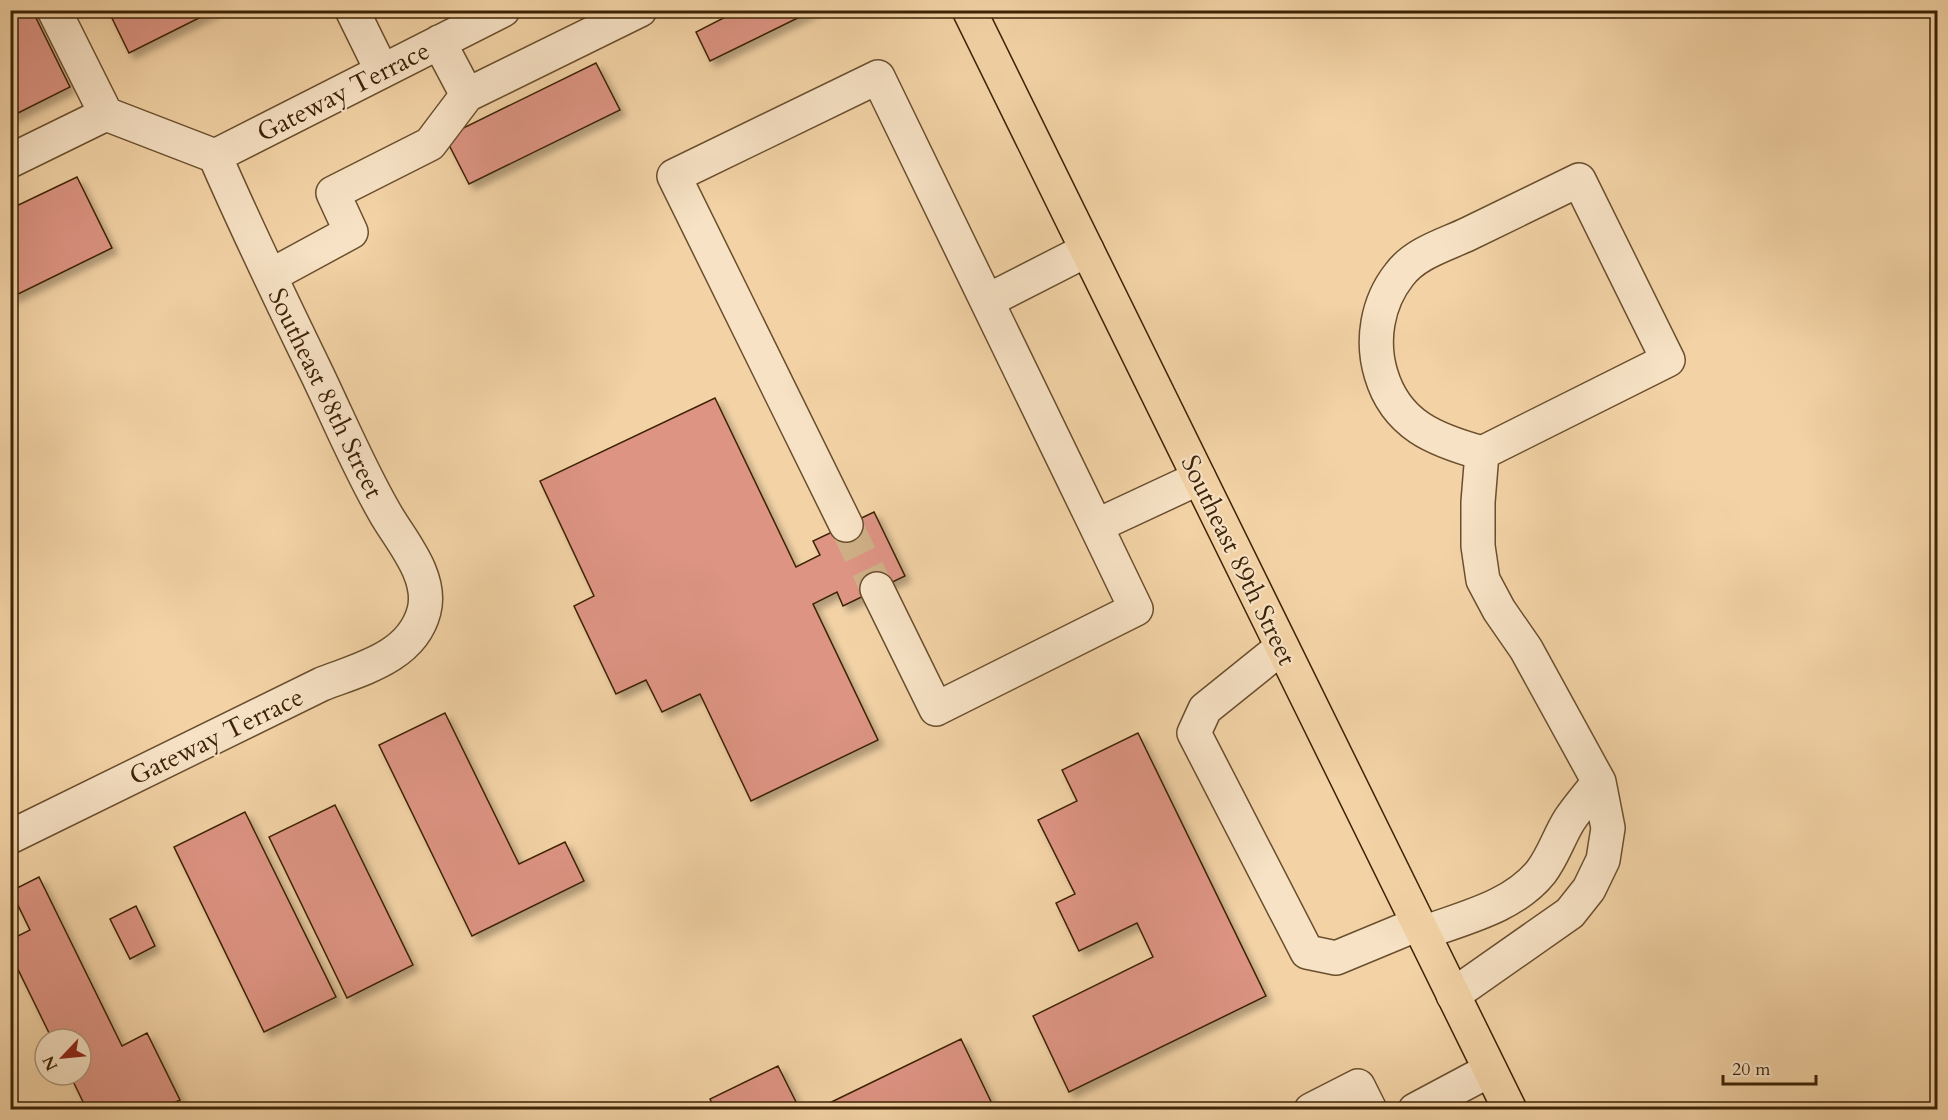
<svg xmlns="http://www.w3.org/2000/svg" width="1948" height="1120" font-family="Cardo,serif">
<style>
.building{fill:#dd9483;stroke:#3d2306;stroke-width:1.5;filter:url(#shadow)}
.lines{fill:none;stroke-linecap:round;stroke-linejoin:round}
.minor-tunnel{stroke:#cfb086;stroke-width:33;stroke-dasharray:33 16;stroke-linecap:butt}
.minor-casing{stroke:#6a4f2e;stroke-width:36}
.major-casing{stroke:#3d2306;stroke-width:36}
.minor{stroke:#f7e2c5;stroke-width:33}
.major{stroke:#f3d3a6;stroke-width:33}
.labels{text-anchor:middle;stroke-width:4.5;stroke-linejoin:round;paint-order:stroke}
.street-label{font-size:26px;fill:#3d2306;stroke:#f7e2c5}
</style>
<defs>
<filter id="shadow"><feDropShadow dx="5.5" dy="5.5" stdDeviation="3" flood-color="#0004"/></filter>
</defs>
<rect width="100%" height="100%" fill="#f3d3a6"/>
<filter id="stains"><feTurbulence type="fractalNoise" baseFrequency=".00333" numOctaves="4"/><feColorMatrix values="0 0 0 0 .2 0 0 0 0 .09 0 0 0 0 .02 0 0 0 .5 -.17"/></filter>
<radialGradient id="worn" r=".72"><stop offset=".6" stop-color="#630" stop-opacity="0"/><stop offset="1" stop-color="#630" stop-opacity=".3"/></radialGradient>
<path class="building" d="M10,10h22l38,77 -60,30z
M108,10h107l-86,43z
M739,10h75l-104,51 -14,-29z
M596,63l24,47 -151,74 -24,-47z
M77,177l35,71 -102,50v-89z
M715,398l81,169 24,-12 -7,-14 61,-29 31,64 -62,30 -6,-14 -24,12 65,136 -127,61 -51,-107 -38,18 -16,-32 -30,14 -42,-88 20,-10 -54,-115z
M445,713l74,151 46,-22 19,39 -112,55 -93,-191z
M1138,733l128,263 -197,96 -36,-76 120,-59 -16,-34 -58,28 -23,-48 19,-9 -37,-74 39,-19 -15,-31z
M335,805l78,160 -66,33 -78,-161z
M245,812l91,185 -72,35 -90,-185z
M39,877l83,169 25,-13 33,67 -20,10h-73l-17,-35h11v-36h-29l-42,-86v-13l20,-10 -19,-39z
M136,906l19,40 -25,13 -20,-40z
M961,1039l34,71h-180z
M778,1066l22,44h-85l-5,-11z"/>
<g class="lines">
<path class="minor-tunnel" d="M846,525l31,64"/>
<g class="minor-casing">
<path id="minor" d="M54,10l52,104 109,42
M352,10l30,61
M439,42l28,53 173,-85
M215,156l288,-146
M10,161l96,-47
M270,276l81,-44 -18,-39 97,-49 37,-49
M987,301l100,-51
M846,525l-172,-349 204,-99 218,449 103,-48
M877,589l59,120 200,-100 -40,-83
M1282,647l-77,62 -11,24 113,219 29,6 82,-34
M10,837l312,-153c39,-15 90,-27 102,-73 9,-35 -23,-70 -39,-98 -26,-45 -46,-93 -68,-139 -35,-72 -70,-144 -102,-218
M1423,933c40,-15 90,-26 118,-61 13,-17 18,-36 29,-53 9,-13 19,-25 29,-37
M1453,995l117,-82 19,-24 14,-29 5,-32 -9,-46 -73,-133 -27,-39 -16,-30 -5,-34v-44l4,-49 186,-93 -89,-180c-37,18 -74,36 -111,54 -23,11 -53,19 -69,41 -22,28 -28,66 -18,99 15,51 54,66 101,79
M1311,1110l47,-24 12,24
M1415,1110l75,-40"/>
</g>
<g class="major-casing">
<path id="major" d="M969,10l541,1100"/>
</g>
<use href="#minor" class="minor"/>
<use href="#major" class="major"/>
</g>
<g class="labels">
<g class="street-label">
<text transform="translate(343 91) rotate(-27)" y="9">Gateway Terrace</text>
<text transform="translate(326 393) rotate(64)" y="9">Southeast 88th Street</text>
<text transform="translate(1239 560) rotate(64)" y="9">Southeast 89th Street</text>
<text transform="translate(216 736) rotate(-26)" y="9">Gateway Terrace</text>
</g>
</g>
<rect width="1948" height="1120" fill="none" stroke="#f3d3a6" stroke-width="36"/>
<rect x="12" y="12" width="1924" height="1096" fill="none" stroke="#3d2306" stroke-width="3"/>
<rect x="18" y="18" width="1912" height="1084" fill="none" stroke="#3d2306" stroke-width="1.5"/>
<g transform="translate(63 1057) rotate(244)"><circle r="28" fill="#f7e2c5" stroke="#ad9679" stroke-width="1.5"/>
<path d="M0-4.5L10 22L0 15L-10 22Z" fill="#8f2418"/>
<text y="-9" font-size="16" font-weight="bold" text-anchor="middle" fill="#3d2306">N</text>
</g>
<path d="M1723 1075v9h93v-9" fill="none" stroke="#3d2306" stroke-width="3"/>
<text x="1732" y="1075" font-size="18" fill="#3d2306" stroke="#f7e2c5" stroke-width="4.5" paint-order="stroke">20 m</text>
<rect width="100%" height="100%" filter="url(#stains)"/>
<rect width="100%" height="100%" fill="url(#worn)"/>
</svg>
